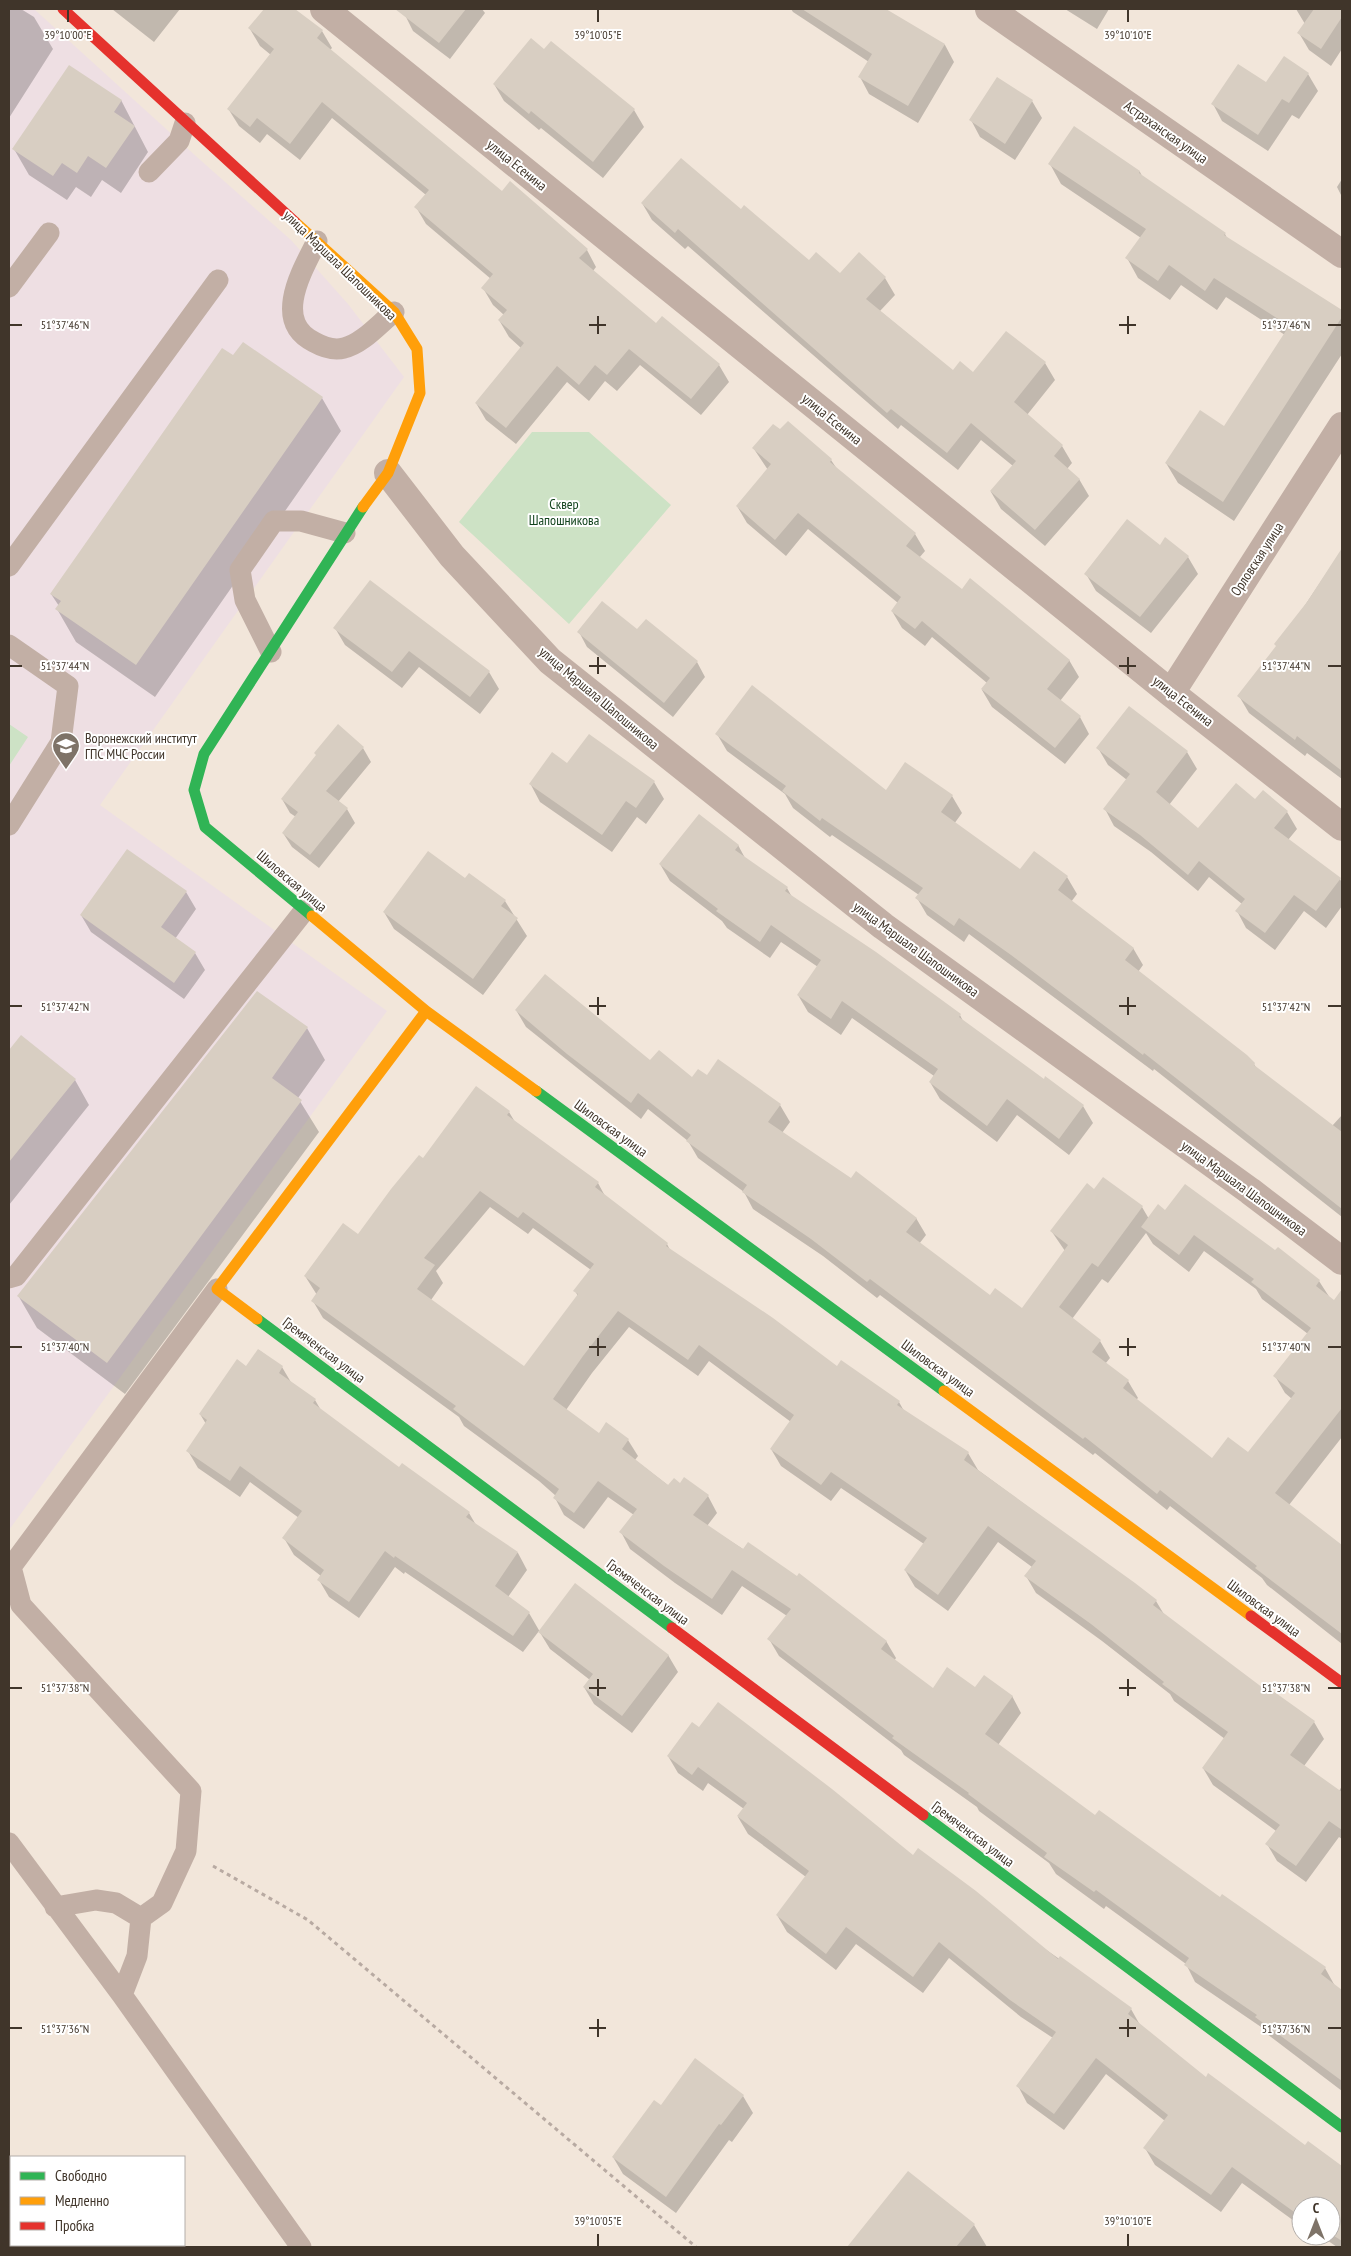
<svg xmlns="http://www.w3.org/2000/svg" width="1351" height="2256" font-family="'PT Sans Narrow',sans-serif">
<style>
.education{fill:#eedfe3}
.green{fill:#cde2c5}
.shadow{fill:#0003;fill-rule:evenodd}
.building{fill:#d8cec2;fill-rule:evenodd}
.lines{fill:none;stroke-linecap:round;stroke-linejoin:round}
.path{stroke:#b8aaa2;stroke-width:3;stroke-dasharray:4 4;stroke-linecap:butt}
.lane{stroke:#c2afa5;stroke-width:21}
.street{stroke:#c2afa5;stroke-width:28}
.fast{stroke:#30b455;stroke-width:11}
.slow{stroke:#ff9f0a;stroke-width:11}
.jam{stroke:#e5322d;stroke-width:11}
.ticks{fill:none;stroke:#40352a;stroke-width:2}
.labels{text-anchor:middle;stroke-width:4;stroke-linejoin:round;paint-order:stroke}
.street-label{font-size:14px;fill:#40352a;stroke:#fff}
.park-label{font-size:14px;fill:#13441e;stroke:#fff}
.poi-label{font-size:14px;fill:#40352a;stroke:#fff;text-anchor:start}
.ticks-label{font-size:12px;text-anchor:middle;fill:#40352a;stroke:#fff;stroke-width:4;stroke-linejoin:round;paint-order:stroke}
</style>
<rect width="100%" height="100%" fill="#f2e6da"/>
<path class="education" d="M9,9h25l164,149 93,82 57,64 56,73 -304,428 287,206 -378,519z"/>
<path class="green" d="M532,432h57l82,73 -102,119 -110,-102z
M9,724l19,13 -19,29z"/>
<path class="shadow" d="M9,9h12l13,8 19,32 -44,69z
M112,9h68l-26,33z
M265,9h28l29,22 10,17 -2,2 172,143 85,57 9,17 -3,4 64,54 62,40 10,17 -28,33 -61,-50 -23,26 -12,-10 -16,20 -22,-19 -51,62 -30,-24 -10,-17 45,-55 -12,-11 -10,-17 5,-5 -11,-10 -10,-17 8,-9 -65,-55 -10,-17 10,-12 -94,-77 -32,42 -33,-26 -7,9 -21,-17 -10,-16 42,-55 -11,-9 -10,-17z
M398,9h84l3,4 -35,46 -37,-28 -9,-18z
M791,9h92l62,36 9,17 -36,61 -49,-29 -9,-17 9,-15 -76,-50z
M1065,9h44l-12,20z
M1296,9h46v40l-11,17 -22,-16 -10,-17 6,-9z
M551,42l83,68 10,17 -41,51 -62,-50 -2,2 -35,-29 -10,-17 51,-34z
M1308,74l10,17 -19,28 -7,-4 -24,36 -46,-30 -9,-17 53,-20z
M121,100l27,52 -27,41 -19,-13 -11,17 -15,-10 -9,13 -38,-25 -15,-26z
M1032,101l10,17 -27,42 -35,-23 -9,-17z
M1074,128l66,44 2,4 83,58 2,4 115,73v43l-108,167 -56,-38 -12,-20 58,-35 61,-93 -59,-38 -9,13 -36,-25 -11,15 -32,-22 -11,-20 14,-20 -80,-54 -11,-20z
M1342,179v18l-5,-10z
M642,203l99,8 68,50 31,14 45,3 10,17 -15,16 73,60 21,3 71,-11 10,17 -28,35 35,31 10,17 -5,6 12,10 10,17 -44,50 -44,-37 -10,-17 22,-26 -32,-26 -23,30 -57,-45 -3,4 -210,-183 -3,3 -33,-29z
M233,357l89,41 19,33 -186,266 -79,-55 -19,-33 2,-3 -8,-12z
M788,423l43,37 6,9 78,65 10,17 -6,7 43,33 107,69 10,17 -19,24 20,16 9,17 -24,30 -73,-57 -10,-17 5,-7 -55,-46 -7,9 -23,-18 -10,-17 6,-8 -90,-74 -22,27 -39,-33 -10,-17 31,-36 -14,-21 26,-18z
M1160,546l28,11 10,17 -47,59 -55,-42 -10,-17z
M1342,550v109l-18,25 18,14v81l-35,-26 -2,3 -56,-43 -10,-17 38,-49z
M335,628l154,44 10,17 -19,25 -61,-47 -17,21 -57,-43z
M579,632l118,30 8,15 -32,40 -86,-70z
M717,734l169,58 66,4 10,17 -8,11 67,47 46,6 10,17 -6,8 62,46 10,17 -5,7 116,92 3,5 75,57 10,-11v102l-188,-148 -1,2 -184,-137 -5,8 -37,-27 -10,-17 2,-3 -87,-60 -2,2 -37,-29 -8,-14 -58,-43z
M363,748l8,14 -33,40 9,7 8,14 -36,45 -27,-21 -9,-14 13,-16 -6,-4 -8,-14z
M1098,748l89,4 10,17 -28,36 30,25 57,-29 7,-9 24,20 10,17 -9,11 52,39 2,4v23l-16,22 -22,-17 -29,39 -29,-22 -9,-17 5,-7 -33,-27 -11,14 -47,-39 -37,-26 -9,-17 22,-29 -19,-15z
M568,765l86,17 10,17 -18,25 -9,-7 -25,35 -72,-50 -9,-17z
M738,845l7,13 42,30 5,9 168,118 3,6 81,60 2,-3 37,28 10,17 -24,32 -52,-40 -20,27 -57,-43 -10,-17 4,-6 -82,-58 -11,17 -33,-23 -10,-17 20,-28 -37,-25 -11,16 -43,-30 -5,-7 -52,-40 -10,-17z
M465,880l40,21 22,35 -44,59 -89,-66 -10,-17z
M186,892l10,17 -21,30 20,14 10,17 -21,29 -93,-67 -10,-17z
M516,1010l176,69 15,-2 73,28 10,17 -8,11 69,46 65,39 10,17 -7,9 71,53 32,13 43,-59 -13,-19 43,-41 9,-12 38,28 7,12 17,-7 110,40 43,29 11,17 12,11v128l-53,68 53,41v98l-75,-59 -5,-7 -92,-72 -3,4 -72,-57 -2,2 -213,-160 -3,3 -54,-42 -70,-47 -9,-17 -46,-34 -10,-17 -40,-32 -7,10 -115,-92zM1146,1233l7,11 36,28 15,-21 52,38 6,10 46,35 -33,42 10,17 7,6 -44,55 -36,6 -76,-60 2,-2 -10,-17 -23,-17 5,-6 -10,-17 -28,-22 30,-40 6,4z
M307,1028l18,32 -27,38 21,34 -194,262 -88,-66 -18,-31z
M21,1037l54,43 14,25 -80,100v-153z
M509,1112l6,10 83,61 7,13 62,48 4,8 166,115 62,35 5,9 64,42 10,17 178,131 9,15 106,79 43,27 10,17 -20,27 35,25 3,-5v53l-3,-2 -33,45 -29,-21 -10,-17 9,-13 -63,-46 -10,-17 22,-29 -51,-38 -4,-7 -68,-53 -66,-48 -10,-17 6,-9 -34,-25 -50,69 -33,-24 -10,-17 19,-26 -83,-56 -10,13 -50,-35 -10,-17 20,-27 -82,-61 -11,15 -69,-49 -37,46 -26,37 33,24 29,6 10,16 -3,4 34,26 12,-1 27,11 9,17 -10,13 179,115 10,17 -2,3 39,28h43l36,7 9,17 -23,32 98,72 124,81 2,-2 103,72 10,18 7,6v99l-75,-57 -3,-5 -69,-47 -9,-18 -80,-58 -2,3 -48,-35 -7,-11 -70,-52 -2,-4 -73,-52 -3,-5 -122,-94 -10,-17 18,-23 -45,-30 -20,29 -47,-32 -45,-34 -9,-17 13,-17 -26,-18 -24,32 -20,-14 -9,-17 1,-2 -17,-15 -75,-55 -5,-9 -136,-99 -10,-17 4,-6 -12,-19 53,-40 65,-76zM490,1207l38,27 5,-6 58,42 -16,21 3,5 -54,72 -93,-68 12,-17 -7,-12z
M259,1350l23,17 10,17 23,16 7,12 77,57 70,44 7,12 42,28 9,17 -19,27 21,16 11,19 128,23 10,17 -46,61 -38,-29 -10,-17 6,-7 -40,-31 -11,-18 -16,21 -118,-80 -1,2 -9,-7 -36,51 -30,-21 -10,-17 2,-4 -27,-21 -10,-17 15,-20 -49,-36 -10,15 -42,-29 -10,-17 18,-27 -6,-10 47,-46z
M692,1724l221,133 218,152 9,16 66,53 99,69 36,19 1,81h-5l-16,-11h10v-30h-30v20l-59,-43 -21,29 -66,-47 -10,-17 20,-27 -59,-47 -42,56 -37,-27 -9,-17 35,-48 -32,-21 -72,-59 -26,35 -67,-49 -20,26 -49,-38 -10,-17 29,-38 -58,-43 -10,-17 6,-8 -36,-26 -5,8 -25,-18 -10,-17z
M743,2096l10,17 -21,29 -3,-2 -53,73 -53,-39 -10,-17 48,-51z
M908,2173l66,52 13,22h-139z"/>
<path class="building" d="M264,9h31l28,21 -6,8 185,153 8,-10 78,68 -9,9 77,65 6,-7 58,48 -29,35 -62,-50 -22,26 -12,-10 -16,20 -22,-19 -51,62 -31,-25 49,-60 -26,-23 9,-10 -26,-22 12,-14 -79,-67 15,-17 -107,-88 -32,42 -33,-26 -7,9 -23,-18 47,-60 -26,-21z
M395,9h71l-27,34z
M802,9h84l59,35 -37,62 -50,-29 14,-23z
M1314,9h28v8l-21,32 -24,-16z
M531,38l13,11 7,-8 84,68 -42,53 -62,-51 -2,3 -36,-30z
M1284,56l25,17 -20,30 -7,-4 -24,36 -47,-31 27,-40 28,18z
M69,65l53,35 -8,12 21,14 -29,42 -18,-12 -11,17 -15,-10 -9,13 -41,-27z
M997,77l36,23 -28,44 -36,-24z
M1074,126l66,45 -1,2 87,60 -2,2 118,75v7l-119,185 -58,-39 35,-53 24,16 65,-100 -75,-48 -9,13 -36,-26 -11,16 -33,-23 21,-29 -98,-65z
M681,158l60,51 3,-4 65,55 7,-8 24,21 19,-21 27,25 -20,22 87,71 7,-9 13,11 33,-41 40,31 -32,40 49,43 -9,11 26,23 -45,51 -45,-39 26,-30 -45,-38 -24,30 -56,-44 -4,4 -209,-184 -3,4 -34,-30z
M243,342l80,55 -187,268 -81,-56 6,-8 -11,-7 172,-246 11,7z
M788,421l44,38 -2,3 86,71 -10,13 56,43 8,-11 100,82 -23,29 34,27 -26,32 -74,-59 9,-11 -68,-57 -7,8 -24,-18 10,-14 -103,-84 -23,27 -39,-34 35,-42 -19,-16 21,-24 7,5z
M1127,519l33,26 5,-8 24,19 -49,61 -56,-43z
M1342,548v223l-45,-35 -2,4 -58,-44 39,-50 -2,-2 33,-42z
M370,580l120,91 -20,26 -61,-46 -17,21 -59,-44z
M602,601l35,28 9,-10 52,42 -34,42 -87,-71z
M752,685l134,105 19,-28 48,33 -12,17 79,57 14,-18 34,25 -10,14 76,58 -9,12 122,95 8,8 -1,2 88,67v77l-198,-156 -1,2 -132,-100 -52,-37 -5,8 -39,-28 8,-10 -101,-70 -2,3 -38,-30 4,-5 -71,-52z
M1129,706l59,45 -32,41 42,36 38,-45 19,16 8,-9 25,21 -14,17 67,50 -25,33 -22,-16 -29,38 -30,-22 10,-12 -46,-38 -11,14 -48,-40 -37,-26 27,-35 -34,-26z
M338,724l26,23 -38,44 22,17 -38,47 -28,-22 16,-21 -17,-13 35,-44 -2,-2z
M589,734l66,47 -19,27 -10,-7 -24,34 -73,-51 23,-32 15,11z
M699,814l40,31 -4,5 53,37 -3,4 91,61 85,62 -2,3 85,62 1,-3 39,29 -25,34 -52,-40 -20,27 -58,-44 9,-13 -96,-68 -11,18 -34,-24 24,-35 -50,-35 -11,17 -44,-31 2,-2 -59,-45z
M127,849l60,42 -26,36 35,25 -22,31 -94,-68z
M428,851l37,27 4,-5 37,27 -5,6 17,12 -45,61 -90,-67z
M545,974l105,86 9,-10 33,27 6,-8 9,6 11,-16 63,45 -13,18 83,56 5,-7 61,47 -11,14 84,63 5,-7 27,20 46,-63 -18,-14 37,-48 7,6 9,-12 40,29 -45,61 -6,-4 -33,44 42,33 -9,12 37,28 -6,8 89,70 16,-21 20,15 47,-59 -22,-17 38,-48 -60,-46 3,-3 -60,-44 -15,20 -38,-28 17,-23 7,6 20,-26 90,66 3,-3 42,33 -4,6 18,14 8,-11v119l-67,85 67,52v89l-87,-66 2,-2 -97,-76 -3,4 -72,-57 -2,2 -213,-160 -3,3 -56,-43 -69,-47 5,-7 -61,-44 5,-6 -53,-42 -7,10 -64,-49 -52,-44z
M257,991l51,36 -36,51 30,22 -195,263 -90,-67z
M21,1035l55,44 -67,83v-112z
M476,1086l34,25 -3,4 92,67 -4,5 73,56 -2,3 107,72 64,48 4,-6 59,41 -3,4 72,47 -5,8 171,123 22,17 -4,5 118,89 2,-3 42,30 -25,34 52,37v38l-13,-9 -33,45 -31,-22 15,-19 -78,-57 26,-36 -66,-48 2,-2 -73,-58 -67,-48 12,-15 -48,-35 -50,69 -34,-25 23,-32 -96,-66 -10,13 -51,-36 24,-34 -95,-70 -11,15 -70,-49 -35,45 -30,43 46,34 7,-11 23,17 -7,10 46,36 6,-7 6,5 4,-6 25,18 -16,20 50,34 5,-7 49,34 2,-3 88,68 -6,8 52,39 14,-21 28,20 9,-12 29,21 -28,38 110,81 4,-5 121,87 2,-3 104,73 -5,7 21,16v91l-87,-64 2,-2 -73,-50 5,-7 -93,-68 -2,2 -50,-35 3,-4 -79,-59 1,-1 -77,-55 2,-2 -127,-97 24,-30 -59,-39 -20,29 -48,-33 -45,-34 18,-23 -39,-28 -24,32 -21,-15 6,-9 -106,-80 3,-3 -145,-105 9,-13 -16,-12 39,-53 15,11 33,-45 28,-34 4,3zM480,1191l38,27 5,-6 71,52 -21,27 5,3 -54,72 -107,-77 18,-24 -11,-7z
M258,1349l25,17 -4,7 37,26 -3,4 86,64 3,-4 68,49 -4,5 52,35 -23,34 35,26 -17,24 -118,-80 -1,2 -9,-7 -36,51 -32,-22 7,-10 -42,-32 20,-27 -62,-45 -10,15 -44,-30 21,-31 -8,-6 38,-55 9,7z
M575,1583l94,72 -47,61 -39,-29 10,-13 -55,-42z
M718,1702l114,87 81,66 5,-7 58,43 82,68 2,-3 72,52 -4,6 78,63 2,-4 97,72 3,-4 34,25v75l-11,-7v-28h-30v11l-69,-50 -21,28 -68,-47 25,-33 -72,-57 -42,56 -38,-28 40,-54 -46,-32 -71,-58 -26,35 -67,-50 -20,27 -50,-39 33,-44 -72,-55 10,-13 -49,-36 -6,8 -25,-19 25,-34 7,5z
M695,2058l49,37 -23,30 -2,-1 -53,73 -54,-40 42,-57 7,5z
M908,2171l67,53 -19,23h-109z"/>
<g class="lines">
<path class="path" d="M213,1866l95,54 388,327"/>
<path class="lane" d="M149,172l30,-31 6,-18
M317,241c-15,30 -45,80 -3,101 9,5 19,9 30,6 18,-4 35,-24 50,-36
M9,287l40,-54
M9,566l209,-286
M9,645l59,41 -7,56 -52,83
M271,652l-26,-52 -5,-30 34,-49h27l44,12
M9,1278l7,-2 288,-365
M9,1843l113,152 179,252
M55,1907l41,-7 20,3 25,15 21,-15 24,-52 5,-60 -170,-186 -10,-38 206,-278
M122,1995l15,-39 4,-38"/>
<path class="street" d="M324,9l847,684 171,134
M989,9l353,245
M388,473l64,83 98,105 333,265 367,265 92,70
M1171,693l171,-267"/>
<path class="fast" d="M312,916l-107,-89 -11,-37 10,-36 159,-247
M536,1091l408,300
M257,1319l415,309
M923,1815l419,312"/>
<path class="slow" d="M295,222l99,90 23,37 3,44 -32,80 -25,34
M312,916l114,95 110,80
M257,1319l-40,-30 209,-278
M944,1391l307,225"/>
<path class="jam" d="M63,9l232,213
M1251,1616l91,67
M672,1628l251,187"/>
</g>
<path class="ticks" d="M68,10v12M598,10v12M1128,10v12M598,316v18M1128,316v18M10,325h12M589,325h17M1119,325h17M1328,325h13M598,657v17M1128,657v17M10,666h12M589,666h17M1119,666h17M1328,666h13M598,997v18M1128,997v18M10,1006h12M589,1006h17M1119,1006h17M1328,1006h13M598,1338v18M1128,1338v18M10,1347h12M589,1347h17M1119,1347h17M1328,1347h13M598,1679v17M1128,1679v17M10,1688h12M589,1688h17M1119,1688h17M1328,1688h13M598,2019v18M1128,2019v18M10,2028h12M589,2028h17M1119,2028h17M1328,2028h13M598,2234v12M1128,2234v12"/>
<defs>
<g id="university-pin" transform="scale(1.4375)"><path d="M0 17L-7.5 6A9.5 9.5 0 1 1 7.5 6Z" fill="#7e7368" stroke="#fff"/><path d="M0-5L7-2L0 1L-7-2ZM-4 1L0 2.5L4 1V4Q0 6-4 4Z" fill="#fff"/></g>
</defs>
<g fill-rule="evenodd">
<use href="#university-pin" x="66" y="746"/>
</g>
<g class="labels">
<g class="street-label">
<text transform="translate(1166 132) rotate(35)" y="5">Астраханская улица</text>
<text transform="translate(517 165) rotate(39)" y="5">улица Есенина</text>
<text transform="translate(340 265) rotate(44)" y="5">улица Маршала Шапошникова</text>
<text transform="translate(832 419) rotate(39)" y="5">улица Есенина</text>
<text transform="translate(1257 559) rotate(-57)" y="5">Орловская улица</text>
<text transform="translate(599 698) rotate(40)" y="5">улица Маршала Шапошникова</text>
<text transform="translate(1183 701) rotate(38)" y="5">улица Есенина</text>
<text transform="translate(292 881) rotate(40)" y="5">Шиловская улица</text>
<text transform="translate(916 949) rotate(36)" y="5">улица Маршала Шапошникова</text>
<text transform="translate(611 1128) rotate(36)" y="5">Шиловская улица</text>
<text transform="translate(1244 1188) rotate(36)" y="5">улица Маршала Шапошникова</text>
<text transform="translate(324 1350) rotate(37)" y="5">Гремяченская улица</text>
<text transform="translate(938 1368) rotate(36)" y="5">Шиловская улица</text>
<text transform="translate(648 1592) rotate(37)" y="5">Гремяченская улица</text>
<text transform="translate(1264 1608) rotate(36)" y="5">Шиловская улица</text>
<text transform="translate(973 1834) rotate(37)" y="5">Гремяченская улица</text>
</g>
<g class="park-label">
<text x="564" y="509">Сквер<tspan x="564" dy="16">Шапошникова</tspan></text>
</g>
<g class="poi-label">
<text x="85" y="743">Воронежский институт<tspan x="85" dy="16">ГПС МЧС России</tspan></text>
</g>
</g>
<g class="ticks-label">
<text x="68" y="39">39°10'00"E</text>
<text x="598" y="39">39°10'05"E</text>
<text x="1128" y="39">39°10'10"E</text>
<text x="65" y="329">51°37'46"N</text>
<text x="1286" y="329">51°37'46"N</text>
<text x="65" y="670">51°37'44"N</text>
<text x="1286" y="670">51°37'44"N</text>
<text x="65" y="1011">51°37'42"N</text>
<text x="1286" y="1011">51°37'42"N</text>
<text x="65" y="1351">51°37'40"N</text>
<text x="1286" y="1351">51°37'40"N</text>
<text x="65" y="1692">51°37'38"N</text>
<text x="1286" y="1692">51°37'38"N</text>
<text x="65" y="2033">51°37'36"N</text>
<text x="1286" y="2033">51°37'36"N</text>
<text x="598" y="2225">39°10'05"E</text>
<text x="1128" y="2225">39°10'10"E</text>
</g>
<rect width="1351" height="2256" fill="none" stroke="#40352a" stroke-width="20"/>
<rect x="10" y="2156" width="175" height="90" fill="#ffffff" stroke="#b3aeaa"/>
<rect x="20" y="2172" width="25" height="8" fill="#30b455" stroke="#b3aeaa"/>
<text x="55" y="2181" font-size="15" fill="#40352a">Свободно</text>
<rect x="20" y="2197" width="25" height="8" fill="#ff9f0a" stroke="#b3aeaa"/>
<text x="55" y="2206" font-size="15" fill="#40352a">Медленно</text>
<rect x="20" y="2222" width="25" height="8" fill="#e5322d" stroke="#b3aeaa"/>
<text x="55" y="2231" font-size="15" fill="#40352a">Пробка</text>
<g transform="translate(1316 2221)"><circle r="24" fill="#ffffff" stroke="#b3aeaa"/>
<path d="M0-4L9 19L0 12L-9 19Z" fill="#7e7368"/>
<text y="-8" font-size="14" font-weight="bold" text-anchor="middle" fill="#40352a">С</text>
</g>
</svg>
